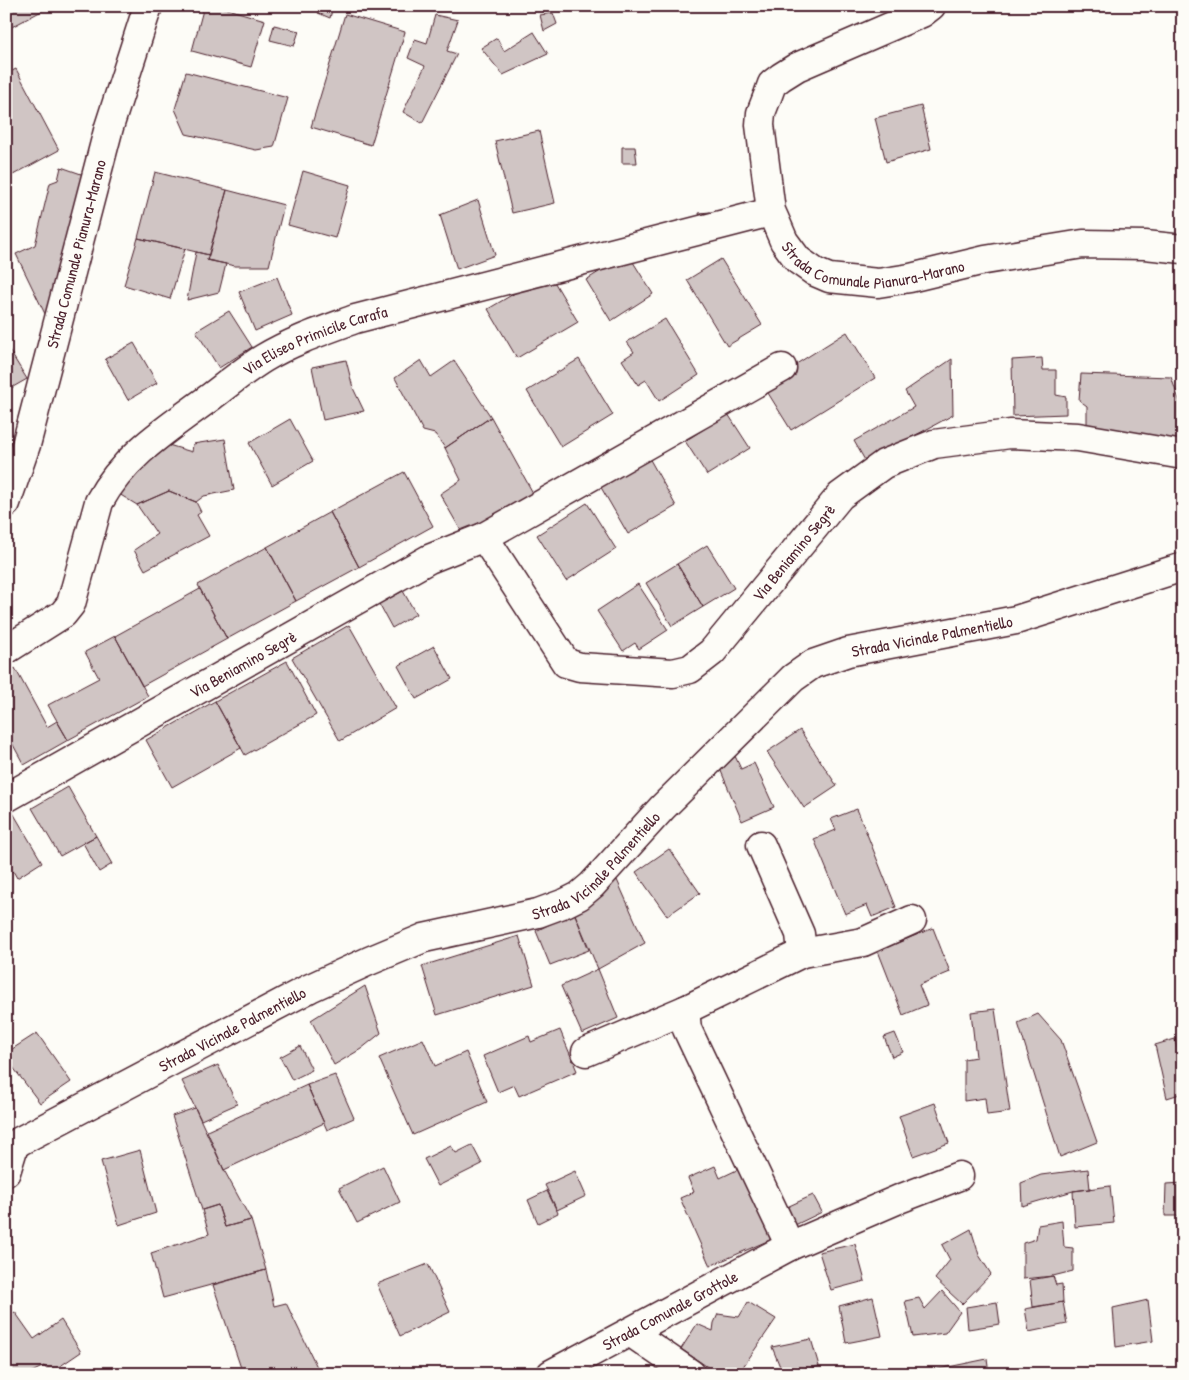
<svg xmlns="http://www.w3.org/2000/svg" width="1189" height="1380" font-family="'Patrick Hand',sans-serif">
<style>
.building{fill:#d0c5c4;stroke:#4a1f2b}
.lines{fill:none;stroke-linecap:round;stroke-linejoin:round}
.minor-casing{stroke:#4a1f2b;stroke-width:31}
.minor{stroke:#fdfcf7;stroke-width:28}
.labels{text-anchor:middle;stroke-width:5;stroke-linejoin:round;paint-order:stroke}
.street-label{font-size:16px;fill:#4a1f2b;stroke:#fdfcf7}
</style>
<rect width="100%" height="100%" fill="#fdfcf7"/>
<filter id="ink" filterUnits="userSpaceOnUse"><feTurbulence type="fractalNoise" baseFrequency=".02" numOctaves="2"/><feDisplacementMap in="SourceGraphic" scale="10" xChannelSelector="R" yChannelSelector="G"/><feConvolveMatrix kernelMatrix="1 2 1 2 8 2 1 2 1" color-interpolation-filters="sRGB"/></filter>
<g filter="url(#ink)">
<path class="building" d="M6,6h45l-45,24z
M204,6h13l48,14 -14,47 -59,-16z
M320,6h13l-3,12 -12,-5z
M553,13l4,11 -13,7 -4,-16z
M345,14l60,18 -34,113 -60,-18z
M435,15l23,5 -11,31 10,3 -35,69 -19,-11 22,-46 -17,-8 7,-19 12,4z
M274,25l25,6 -5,15 -24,-6z
M534,32l14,22 -45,21 -22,-27 16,-10 7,13z
M16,69l43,81 -46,25 -7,-13v-88z
M186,72l102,26 -14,49 -18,3 -70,-16 -11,-25z
M921,106l10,43 -45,13 -11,-44z
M539,131l16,72 -43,10 -17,-72z
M622,147h13l2,16h-15z
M61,167l23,8 -38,141 -30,-62 19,-9 15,-62 8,-3z
M303,171l47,14 -15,53 -47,-13z
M155,172l72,18 -18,65 -71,-17z
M227,190l57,15 -15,61h-34l-28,-6z
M478,200l17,55 -38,14 -17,-54z
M710,212l4,12 -12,3 -3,-14z
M138,238l47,11 -15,50 -46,-14z
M196,252l13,3 -2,5 19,4 -7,28 -32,8z
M628,254l25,40 -42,27 -25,-41z
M721,259l41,66 -35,21 -40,-66z
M549,273l29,49 -61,36 -29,-49z
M277,277l15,38 -37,16 -16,-39z
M6,287l5,8 -5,2z
M229,311l23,36 -33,21 -23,-37z
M665,319l34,56 -40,26 -13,-21 -8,5 -16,-25 12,-8 -7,-10z
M847,332l28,46 -84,52 -28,-45z
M134,343l23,40 -29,17 -23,-41z
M6,345l21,34 -21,12z
M1042,358l1,12h13v25l10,2v17l-53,2 -1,-56z
M579,359l34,56 -52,32 -34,-56z
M952,359l1,56 -87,47 -12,-21 60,-34 -9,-16z
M346,360l7,28 11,23 -41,9 -11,-53z
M421,360l10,17 23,-16 37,56 -46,31 -10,-14 -12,-3 -28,-53z
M1081,374l90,3 12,34 -2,29 -94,-12v-22l-8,-6z
M728,414l22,34 -43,27 -22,-34z
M491,417l42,76 -69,43 -24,-42 21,-14 -16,-32z
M290,419l23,42 -41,24 -23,-42z
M225,439l9,51 -30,6 -8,6 -27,-11 -32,14 -18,-11 15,-21 31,-29 27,8 1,-8z
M648,456l28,50 -48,28 -29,-50z
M404,472l29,54 -74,41 -29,-55z
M169,491l27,11 5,10 -4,3 12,21 -64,34 -11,-20 23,-16 -20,-29z
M587,503l29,46 -50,32 -29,-46z
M330,512l29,55 -63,34 -29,-54z
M707,545l27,43 -31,19 -26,-43z
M267,547l29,54 -69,38 -29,-54z
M677,564l26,43 -31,19 -26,-43z
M638,584l30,46 -29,19 -4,-6 -12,8 -26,-40z
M200,589l27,50 -85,47 -27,-50z
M403,591l13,23 -24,14 -13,-24z
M349,625l47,83 -56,33 -48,-83z
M115,636l33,60 -80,44 -20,-35 51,-27 -14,-26z
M434,646l18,33 -36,20 -18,-33z
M287,661l29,54 -71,40 -30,-54z
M15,668l32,59 10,-6 11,19 -44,25 -18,-33v-59z
M215,701l26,47 -69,39 -26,-47z
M800,730l37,56 -33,22 -37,-56z
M735,756l6,13 13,-6 20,44 -32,14 -24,-57z
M68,787l28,49 -36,20 -28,-48z
M857,809l39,98 -24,10 -5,-12 -22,9 -31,-75 22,-9 -5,-11z
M12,811l30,51 -25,16 -4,-7 -7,4v-60z
M96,836l16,28 -13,8 -16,-29z
M669,849l31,44 -33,23 -31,-44z
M617,880l28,63 -47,26 -24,-57z
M574,912l15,38 -39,15 -14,-34z
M933,928l17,44 -31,13 8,20 -24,10 -25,-64z
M519,936l15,49 -97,30 -15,-49z
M598,969l20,49 -36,16 -21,-48z
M365,986l16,47 -20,16 -27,16 -23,-45z
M995,1009l15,103 -23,3 -2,-17 -21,3v-42l12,-2 -5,-45z
M1038,1014l23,26 36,102 -37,15 -42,-134z
M560,1030l17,41 -58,25 -5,-11 -16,7 -15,-36 46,-20 2,6z
M37,1033l34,49 -31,21 -34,-45v-5z
M895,1033l8,19 -11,5 -8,-20z
M423,1039l12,27 31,-14 21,50 -74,33 -34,-77z
M1175,1039l8,37v17l-16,5 -12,-53z
M300,1046l12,24 -20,10 -12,-23z
M218,1065l19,39 -36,16 -19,-39z
M335,1075l19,43 -27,12 -20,-45z
M307,1085l17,38 -100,47 -17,-39z
M935,1103l14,40 -36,13 -14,-40z
M195,1108l29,62 27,50 -26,7 -7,-22 -16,5 -30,-94z
M472,1145l10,19 -44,22 -14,-27 27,-13 5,7z
M140,1150l16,63 -37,12 -18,-64z
M383,1166l17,36 -43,21 -18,-35z
M715,1166l5,12 21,-10 31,71 -62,27 -30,-68 14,-6 -6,-14z
M1088,1169l2,20 -17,2 -51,15 -1,-23 20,-8z
M575,1171l11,25 -29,14 -12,-25z
M1183,1183v33h-18l1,-32z
M1110,1186l4,37 -39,4 -2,-36z
M547,1191l11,22 -20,10 -10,-23z
M813,1195l9,17 -27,13 -8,-18z
M218,1205l7,22 26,-7 15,50 -103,28 -12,-45 58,-19 -7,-24z
M1062,1221l2,26 9,1v23l-20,5 -30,3v-36l13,-4 2,-14z
M971,1229l8,26 12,19 -29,30 -27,-25 15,-19 -8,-15z
M855,1244l10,37 -34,9 -12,-38z
M428,1264l22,48 -50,24 -23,-52z
M266,1270l8,36 12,-3 31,64 -32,7h-42l-30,-89z
M1053,1276l3,9 6,-1 1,18 -30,5 -3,-27z
M942,1291l18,21 -15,21 -32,4 -8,-36 14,-3 6,11z
M873,1297l9,39 -36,7 -7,-37z
M1148,1300l5,41 -37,6 -3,-39z
M748,1302l28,17 -38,55h-20l-37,-25 16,-25 16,7 1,-8 4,-9 21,3z
M997,1302l3,22 -32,5 -2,-22z
M1063,1302l4,22 -38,8 -4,-23z
M15,1312l19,27 27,-19 20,32 -31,21 -6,-7 -16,8h-15l-7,-12v-45z
M811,1339l8,27 -29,8h-7l-11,-27z
M987,1359l2,15h-59l-1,-3z
M883,1369l1,5h-20z"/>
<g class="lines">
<g class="minor-casing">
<g id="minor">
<path id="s1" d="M931,6l-9,7 -125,54 -16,10 -9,7 -4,11 -7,18 -1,12 11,86 4,9 9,21 14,19 17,12 14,6 49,5 32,-5 75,-18 98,-16 62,1 38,4"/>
<path id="s2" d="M6,503l20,-58 83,-318 39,-121"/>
<path id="s3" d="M484,537l82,126 14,4 93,6 17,-4 22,-17 128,-156 44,-32 50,-20 76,-10 68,3 105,18"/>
<path id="s4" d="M6,650l57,-36 8,-10 28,-102c25,-47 71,-75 113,-106 17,-13 34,-27 52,-38 28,-17 61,-28 91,-39l404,-104"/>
<path id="s5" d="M6,798l423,-239 55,-22 298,-169"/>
<path d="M761,845l39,89 2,19"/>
<path d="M586,1052l99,-42"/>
<path id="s6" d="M6,1172l8,-26 6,-5 290,-153 59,-27 55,-23 114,-25 27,-10 14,-7 13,-11 70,-77 131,-130 20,-14 35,-12 168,-32 167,-53"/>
<path d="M790,1246l-103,-217 -2,-19 117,-57 61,-11 49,-22"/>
<path d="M630,1332l61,42"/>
<path id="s7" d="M551,1374l239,-128 109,-47 60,-23"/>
</g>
</g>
<use href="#minor" class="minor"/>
</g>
</g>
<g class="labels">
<g class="street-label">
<text dy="6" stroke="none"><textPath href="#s1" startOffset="440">Strada Comunale Pianura-Marano</textPath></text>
<text dy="6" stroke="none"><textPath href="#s2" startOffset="259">Strada Comunale Pianura-Marano</textPath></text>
<text dy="6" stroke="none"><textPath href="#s4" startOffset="461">Via Eliseo Primicile Carafa</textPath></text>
<text dy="6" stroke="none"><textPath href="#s3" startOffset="432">Via Beniamino Segrè</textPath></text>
<text dy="6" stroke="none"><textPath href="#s6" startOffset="1101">Strada Vicinale Palmentiello</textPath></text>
<text dy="6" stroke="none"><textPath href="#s5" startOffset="272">Via Beniamino Segrè</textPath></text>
<text dy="6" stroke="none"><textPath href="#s6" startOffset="680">Strada Vicinale Palmentiello</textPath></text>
<text dy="6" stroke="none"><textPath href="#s6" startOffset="275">Strada Vicinale Palmentiello</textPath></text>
<text dy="6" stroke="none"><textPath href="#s7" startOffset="135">Strada Comunale Grottole</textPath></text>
</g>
</g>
<rect width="1189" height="1380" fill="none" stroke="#fdfcf7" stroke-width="25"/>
<rect x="12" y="12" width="1164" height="1355" fill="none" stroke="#4a1f2b" stroke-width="2" filter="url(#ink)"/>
</svg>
